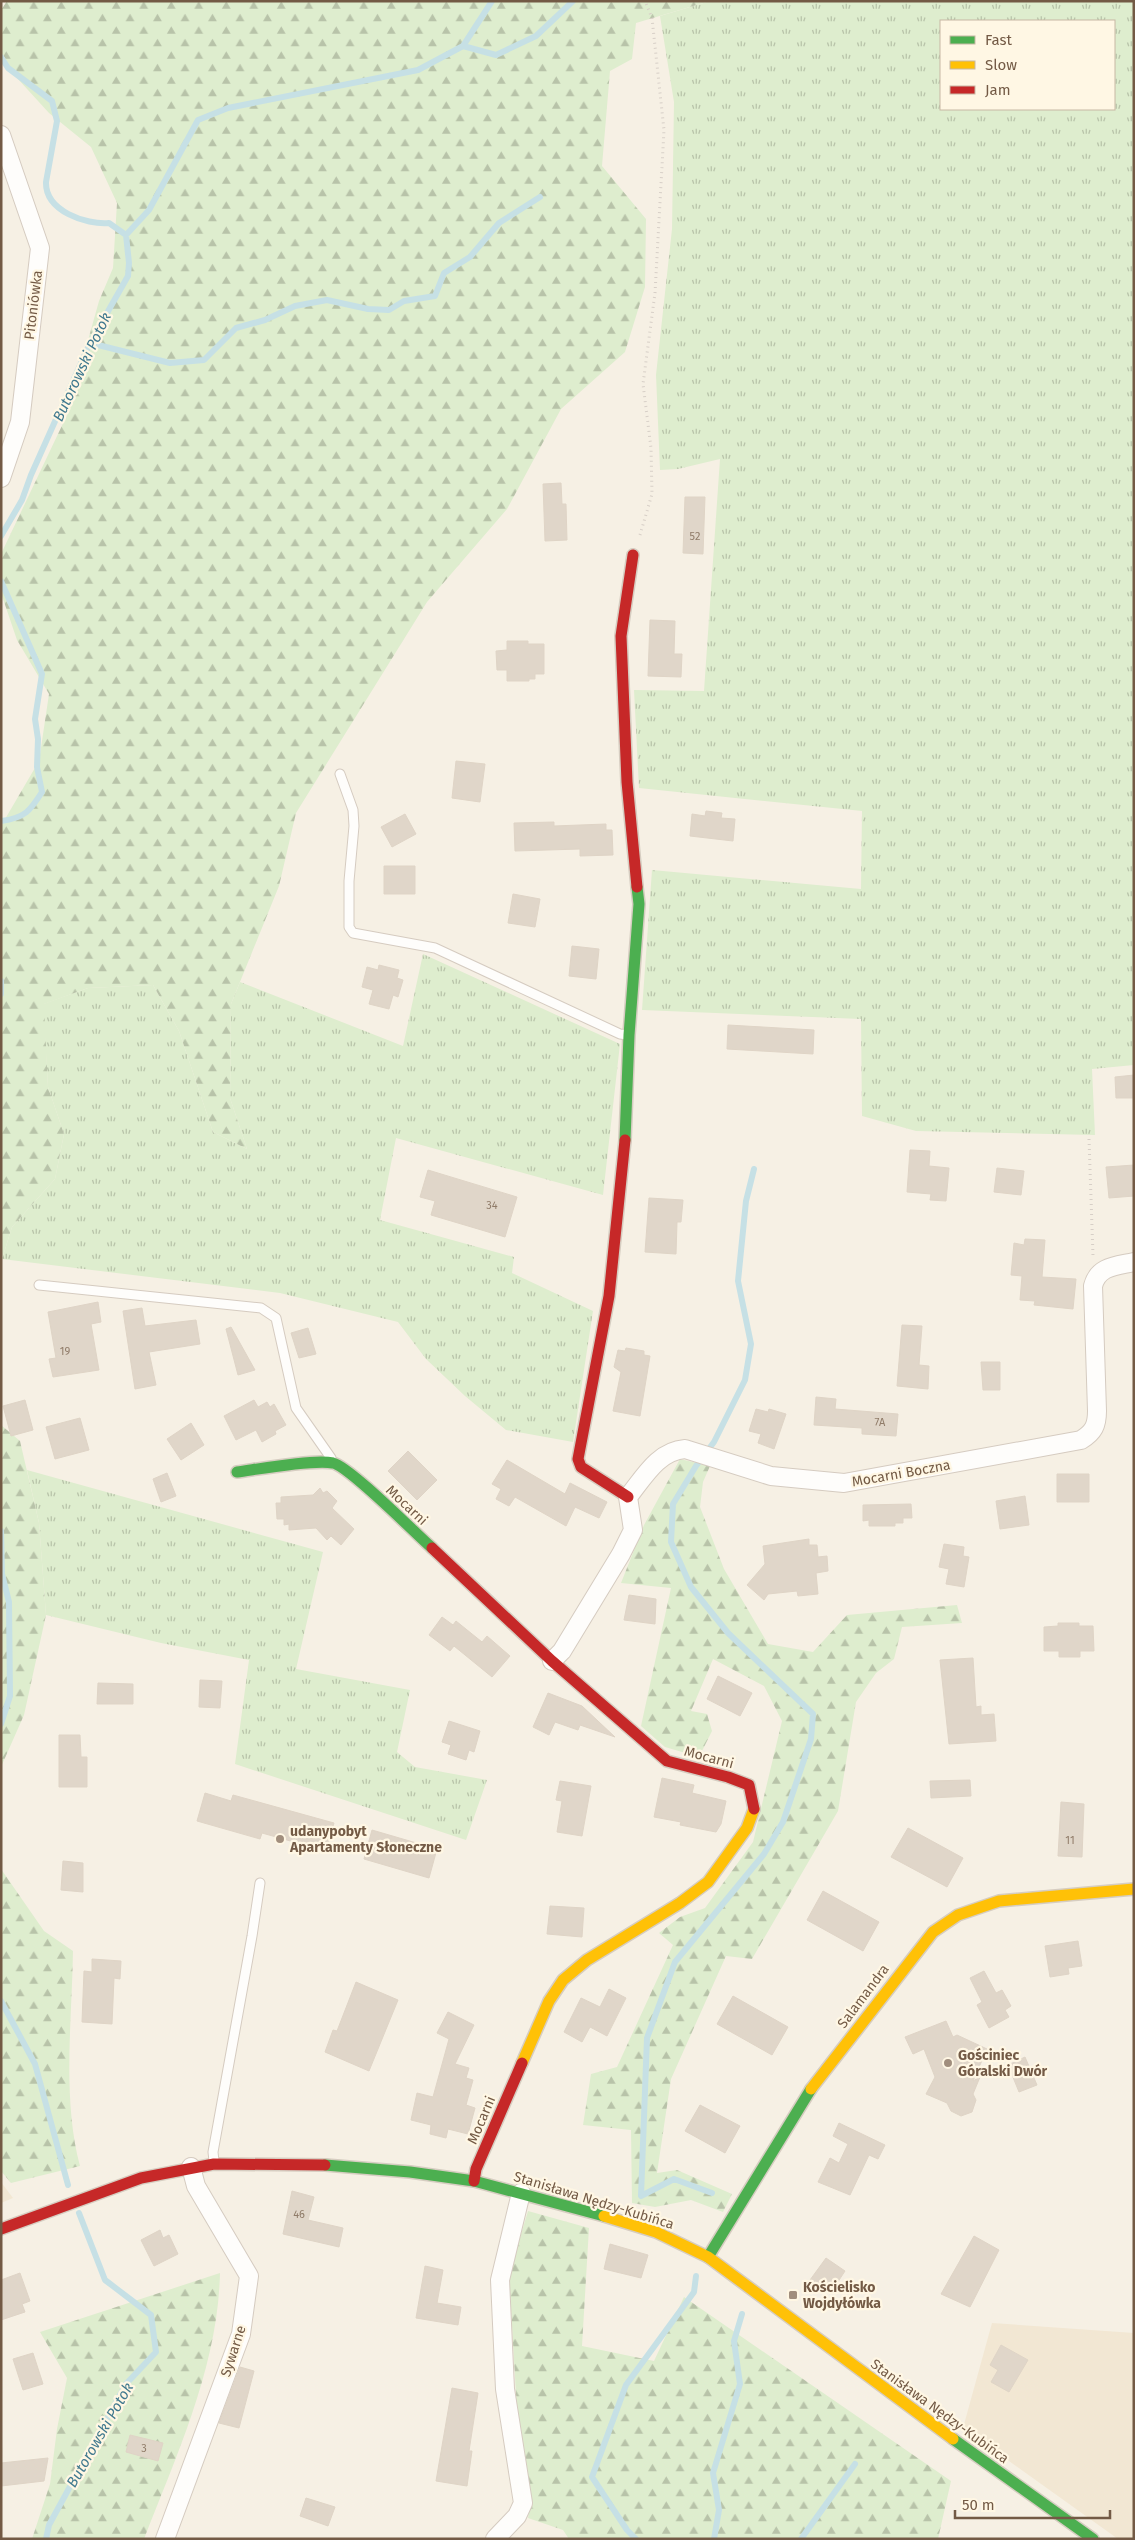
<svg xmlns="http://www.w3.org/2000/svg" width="1135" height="2540" font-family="'Fira Sans',sans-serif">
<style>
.residential{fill:#f2e7d3}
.grass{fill:url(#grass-tufts);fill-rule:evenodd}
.forest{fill:url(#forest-firs)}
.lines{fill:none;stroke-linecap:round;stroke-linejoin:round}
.stream{stroke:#c6e0e5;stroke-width:6}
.building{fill:#e0d6c9;stroke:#dfd4c6}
.lane-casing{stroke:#d5cbc0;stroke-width:11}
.street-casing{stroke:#d5cbc0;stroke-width:20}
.fast-casing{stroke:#d6cdc1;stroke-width:14}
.slow-casing{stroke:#d6cdc1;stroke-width:14}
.jam-casing{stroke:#d6cdc1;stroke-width:14}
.path{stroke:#d7cfc7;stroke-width:3;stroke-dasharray:1 4;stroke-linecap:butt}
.lane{stroke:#fefdfb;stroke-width:9}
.street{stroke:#fefdfb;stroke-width:18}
.fast{stroke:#4caf50;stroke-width:11}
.slow{stroke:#ffc107;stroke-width:11}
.jam{stroke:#c62828;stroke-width:11}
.poi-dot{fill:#a18e7d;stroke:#fff7e4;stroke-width:2}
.labels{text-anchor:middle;stroke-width:4.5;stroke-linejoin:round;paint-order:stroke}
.number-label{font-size:11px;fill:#907c69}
.street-label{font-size:14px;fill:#735a45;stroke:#fff7e4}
.poi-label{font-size:14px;font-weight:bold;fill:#735a45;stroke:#fff7e4;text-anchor:start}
.water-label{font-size:15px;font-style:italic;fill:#41798f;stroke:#fff7e4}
</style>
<defs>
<pattern id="grass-tufts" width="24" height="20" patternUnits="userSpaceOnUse" patternTransform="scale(1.25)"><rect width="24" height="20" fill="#deedce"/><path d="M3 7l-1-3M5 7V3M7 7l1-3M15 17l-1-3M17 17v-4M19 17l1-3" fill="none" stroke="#b8c3a9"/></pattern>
<pattern id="forest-firs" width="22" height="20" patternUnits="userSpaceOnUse" patternTransform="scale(1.25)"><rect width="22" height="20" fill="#deedce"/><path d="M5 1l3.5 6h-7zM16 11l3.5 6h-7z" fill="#b8c3a9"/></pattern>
</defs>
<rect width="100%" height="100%" fill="#f6f0e4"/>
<path class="residential" d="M1,2182l12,16 -12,5z
M992,2323l142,10v206h-16l-155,-111z"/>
<path class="grass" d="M710,1h424v1064l-42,4 3,66 -179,-4 -54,-15 -1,-97 -219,-9 10,-140 209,19 1,-78 -223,-23 -5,-98 70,1 16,-232 -42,10 -18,1 -4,-95 16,-146 2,-127 -14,-86zM941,21h173v88h-173z
M423,954l197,90 -17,151 -207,-57 -16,82 134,37 -2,16 81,38 -20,131 -67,-12 -41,-34 -39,-37 -28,-37 -118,-29 -278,-34 10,-32 43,-48 9,-45 -16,-47 -5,-83 45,-16 65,-3 26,46 34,101 34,17 -17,-51 1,-94 9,-22 163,64z
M27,1470l296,82 -27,117 114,21 -13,62 18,15 72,13 -21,60 -231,-76 14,-104 -88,-17 -115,-28 -7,-92z"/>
<path class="forest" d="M7,1h703l-74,22 -4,36 -22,12 -8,95 44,53 -1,68 -20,65 -64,57 -54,100 -80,93 -131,211 -17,73 -48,118 -1,94 17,51 -34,-17 -34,-101 -26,-46 -65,3 -44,16 4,83 16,47 -9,45 -43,48 -10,32 -1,-433 38,-65 10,-67 -32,-54 -16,-47v-39l66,-139 32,-114 14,-33 4,-65 -26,-56 -42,-34 -32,-35 -16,-26v-42z
M1,1425l19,16 19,82 7,92 -22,100 -23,52z
M680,1459l30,7 -7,16 -3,25 24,62 44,75 45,8 34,-37 110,-10 5,18 -60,4 -8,32 -18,14 -20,29 -18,109 -86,148 -26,-3 -55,123 -14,94 20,-3 55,24 -9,18 -32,-12 -36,7 -23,-4 -1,-73 -48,-5 8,-51 26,-7 56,-122 -14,-12 21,-16 25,-9 48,-66 29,-121 -18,-35 -51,-27 -22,52 16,3 5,17 -13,26 -34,-10 -24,-21 30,-138 -50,-5 23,-58z
M1,1869l43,62 29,20c-1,69 -11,148 7,215l-69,17 -10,-12z
M528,2211l61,17 -7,118 72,15 30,-64 267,184 -13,58h-369l-6,-9 -35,-12 3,-17 -13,-73 -9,-154z
M220,2273c-2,93 -43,181 -76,266h-112l18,-55 7,-55 10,-51 -27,-46z"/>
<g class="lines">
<path class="stream" d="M463,46l29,-45
M1,57l7,11 44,33 5,20 -11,61c-1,29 40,43 63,41l17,12 3,28 -1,13 -38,67 -59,132 -9,25 -21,36
M126,235l23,-25 49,-90 30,-12 190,-38 45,-24 33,9 40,-19 37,-35
M90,343l80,20 34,-3 32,-32 29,-8 30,-14 32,-6 41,9 21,1 15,-9 31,-5 9,-23 26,-16 29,-34 41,-26
M1,581l41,93 -7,45 3,20 -1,28 5,25c-12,19 -17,26 -41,29
M1,981v13
M1,1531l1,43 7,28 1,94 -9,28
M1,2001l34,63 33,121
M712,2193l-38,-14 -33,17 6,-158 28,-76 89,-108 19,-32 28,-83 2,-25 -85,-81 -37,-46 -20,-45 2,-38 23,-38 18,-24 31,-62 6,-36 -13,-63 8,-80 8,-32
M46,2539l3,-14 77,-141 30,-32 -5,-37 -46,-35 -26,-67
M636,2539l-9,-9 -35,-53 34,-92 68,-93 2,-16
M714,2539l5,-29 -6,-37 27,-89 -6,-43 8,-27
M801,2539l54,-75"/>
</g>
<path class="building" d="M561,483l1,21h4l1,36 -22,1 -2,-57z
M685,497h20l-2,57 -20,-1z
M650,620l25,1 -1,33h8l-1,23 -33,-1z
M507,641h21v3h16v30h-9v5h-6v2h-22v-11h-10l-1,-19 11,-1z
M456,761l29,3 -5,38 -28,-4z
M706,811l16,2 -1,5 14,1 -2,22 -43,-5 2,-22 13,2z
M405,814l11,20 -24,13 -11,-20z
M554,822v4l52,-2v6h6l1,25 -33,1v-7l-65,2 -1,-28z
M384,866h31v28h-31z
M513,894l27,5 -5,28 -27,-4z
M572,946l27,3 -3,30 -27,-3z
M379,965l20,5 -2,8 6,2 -5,17 -5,-2 -4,14 -20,-5 4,-14 -11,-3 5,-20 11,3z
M728,1025l86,5 -1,24 -86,-5z
M1134,1075v23h-18l-1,-21z
M910,1150l20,1 -1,15 20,2 -3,33 -16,-1 1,-6 -24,-2z
M1134,1165v31l-25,2 -3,-31z
M997,1168l27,3 -3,24 -27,-3z
M428,1170l89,27 -12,40 -74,-22 4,-14 -15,-4z
M649,1198l34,2 -2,22h-4l-1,32 -31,-2z
M1025,1239l20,1 -3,37 34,2 -3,30 -39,-4 1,-4 -15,-1 2,-24 -11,-1 3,-32 10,2z
M98,1302l3,20 -10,2 8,46 -46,7 -4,-18 7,-1 -8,-46z
M142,1308l3,18 51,-6 4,24 -51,8 7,33 -21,4 -12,-78z
M902,1325l20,1 -3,39 10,1 -1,23 -31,-3z
M231,1327l24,43 -17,5 -12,-46z
M308,1328l8,26 -17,4 -8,-25z
M626,1348l18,3v4l6,1 -10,60 -27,-5 8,-39 -7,-5 4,-17 7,1z
M981,1362h19v28h-17z
M816,1397l20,2 -1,10 63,5 -2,22 -34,-2v-6l-48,-3z
M25,1400l8,30 -22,6 -8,-30z
M254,1400l4,7 9,-5 3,5 4,-3 12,21 -11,6 1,3 -14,8 -6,-12 -20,10 -12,-24z
M756,1409l12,3 1,-3 17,5 -12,35 -16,-6 3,-9 -12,-3z
M80,1418l9,32 -34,9 -9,-32z
M191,1423l13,22 -23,15 -14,-21z
M408,1451l29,29 -20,20 -29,-29z
M507,1460l58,34 5,-11 37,19 -8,16 -24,-11 -9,19 -51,-29 -6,9 -13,-7 5,-10 -9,-5z
M167,1473l9,23 -15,6 -8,-23z
M1057,1474h32v28h-32z
M320,1488l3,5 4,-2 10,10 -5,7 22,21 -13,16 -10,-9 -4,4 -11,-12 -27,2v-6l-5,1v-6h-7l-1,-16h5v-6l32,-2z
M1025,1496l4,29 -29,4 -4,-28z
M911,1504l1,14h-9v5h-8v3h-26v-6l-6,1v-16z
M809,1539v6h8l1,12 9,-1 1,15 -12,2 2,21 -20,2 -1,-5 -29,3 -4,6 -17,-15 18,-21 -2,-18z
M944,1544l20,3 -1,9 6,1 -5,30 -18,-3 3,-15 -10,-2z
M629,1595l27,4 -1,25 -31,-4z
M442,1617l11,8 3,-4 26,21 5,-6 23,20 -18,21 -38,-31 -4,5 -21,-16z
M1058,1623h21v3h14l1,25h-14v6h-21v-6h-15v-24l14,-1z
M973,1658l3,49 5,-1v9l13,-1 2,27 -47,3 -9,-84z
M718,1676l34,17 -12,23 -33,-17z
M200,1680l22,1 -2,27 -21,-1z
M98,1683l35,1v20h-36z
M548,1693l34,13 33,31 -35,-12 -2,5 -23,-8 -6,13 -16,-8z
M449,1721l31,10 -6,21 -5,-2 -3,10 -18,-6 3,-9 -9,-3z
M59,1735h21l1,22h6v30h-28z
M662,1778l32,7 -2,8 34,8 -5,23 -5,8 -36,-7 1,-3 -27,-5z
M970,1780l1,16 -40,2 -1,-17z
M560,1781l31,5 -9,50 -25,-4 5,-31 -6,-1z
M205,1793l26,8 2,-6 101,28 -8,28 -64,-18 -2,6 -63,-18z
M1061,1802l23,2 -2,53 -24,-1z
M908,1828l55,30 -16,29 -56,-30z
M372,1830l65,19 -8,29 -65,-19z
M63,1861l20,2v29l-22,-2z
M823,1891l56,31 -16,29 -56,-31z
M550,1906l34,2 -2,29 -35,-3z
M1078,1941l4,25 -14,2 1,6 -19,3 -5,-31z
M92,1959l29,2 -1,18 -6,-1 -2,46 -30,-2 2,-51 8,1z
M984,1971l12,22 6,-3 9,16 -6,4 4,7 -20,11 -12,-23 5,-3 -12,-24z
M356,1982l42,18 -29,71 -44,-19 8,-22 4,1z
M609,1989l17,9 -19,38 -17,-9 -8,15 -18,-10 17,-34 19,9z
M733,1996l55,31 -16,28 -55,-31z
M448,2012l26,13 -19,39 14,4 -3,10 7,2 -7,25 9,3 -7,26 -20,-5 -2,9 -16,-4 1,-9 -20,-5 6,-27 16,4 16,-58 -12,-6z
M946,2021l7,16 4,-2 30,14 -14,32 7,-4 -7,17 3,6 -4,12 -11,4 -10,-5 -4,-8 -21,-9 9,-17 -11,-28 -11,5 -8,-17z
M1025,2057l12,28 -18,7 -11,-27z
M700,2105l40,21 -15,27 -40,-22z
M839,2123l46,22 -7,14 -9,-4 -19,40 -32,-13 12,-24 9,5 9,-19 -15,-8z
M292,2191l22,6 -6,23 35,8 -4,19 -56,-13z
M160,2230l3,8 6,-3 9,19 -24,12 -13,-26z
M974,2236l25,14 -29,57 -29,-13z
M610,2244l38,11 -7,23 -37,-9z
M826,2258l19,13 -15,23 -20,-14z
M425,2266l18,4 -6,33 24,4 -3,18 -42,-7z
M20,2273l10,28 -8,3 3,8 -24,8v-40z
M1001,2345l27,15 -19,32 -18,-10 7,-12 -8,-5z
M33,2353l10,31 -20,6 -10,-31z
M240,2367l14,4 -15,57 -20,-5z
M452,2388l26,5 -9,58h3l-5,35 -31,-5z
M130,2435l33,8 -5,18 -32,-9z
M48,2458l-4,23 -43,5v-23z
M306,2498l29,9 -7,19 -28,-10z"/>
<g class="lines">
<g class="lane-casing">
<path id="lane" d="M340,774l13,36 1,16 -5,55v46l4,6 82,15 185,86 8,1
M39,1285l222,23 15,10 20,90 35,50
M214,2161l-1,-9 39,-216 8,-53"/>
</g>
<g class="street-casing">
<path id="street" d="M1,135l39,113 -20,174 -19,56
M552,1661l10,-10 59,-97 12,-24 -5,-33c16,-20 30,-46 57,-48l86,27 73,7 237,-43c13,-8 16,-15 16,-29l-4,-125c5,-20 23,-20 41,-24
M165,2539l76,-205 8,-58 -53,-90 -5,-19
M495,2539l22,-23 6,-13 -18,-114 -5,-109 21,-87"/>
</g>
<g class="fast-casing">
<path id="fast" d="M625,1140l4,-105 10,-131 -2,-17
M237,1472c22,-3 77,-13 96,-9 17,4 82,70 99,85
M325,2165l85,7 64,9 130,35
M708,2257l103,-168
M953,2439l140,100"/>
</g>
<g class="slow-casing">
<path id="slow" d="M522,2063l27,-62 14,-21 24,-20 93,-57 28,-21 39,-54 7,-19
M811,2089l122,-157 25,-17 41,-14 135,-12
M604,2216l52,16 52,25 245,182"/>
</g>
<g class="jam-casing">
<path id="jam" d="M633,555l-12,81 6,146 10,105
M625,1140l-16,156 -31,163 3,8 47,30
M432,1548l120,113 115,100 61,16 21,8 5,24
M474,2181l2,-12 46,-106
M1,2229l140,-51 73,-14 111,1"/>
</g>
<path class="path" d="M640,535l12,-41 -1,-46 -8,-64 12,-91 9,-163 -12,-112 -7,-17
M1089,1139l4,117"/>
<use href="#lane" class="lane"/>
<use href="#street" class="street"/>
<use href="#fast" class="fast"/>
<use href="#slow" class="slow"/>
<use href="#jam" class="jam"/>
</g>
<g class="poi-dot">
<circle cx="280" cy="1839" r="5"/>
<circle cx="948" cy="2063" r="5"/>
<rect x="788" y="2290" width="10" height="10" rx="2.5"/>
</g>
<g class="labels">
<g class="number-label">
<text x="695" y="540">52</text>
<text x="492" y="1209">34</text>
<text x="65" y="1355">19</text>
<text x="880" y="1426">7A</text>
<text x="1070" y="1844">11</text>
<text x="299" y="2218">46</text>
<text x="144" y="2452">3</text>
</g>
<g class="street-label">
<text transform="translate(33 305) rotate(-83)" y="5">Pitoniówka</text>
<text transform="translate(901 1473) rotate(-10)" y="5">Mocarni Boczna</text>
<text transform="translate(407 1505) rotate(43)" y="5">Mocarni</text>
<text transform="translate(709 1757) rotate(15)" y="5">Mocarni</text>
<text transform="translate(863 1996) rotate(-53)" y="5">Salamandra</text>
<text transform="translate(481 2120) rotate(-67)" y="5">Mocarni</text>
<text transform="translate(594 2200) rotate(17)" y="5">Stanisława Nędzy-Kubińca</text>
<text transform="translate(233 2351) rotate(-72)" y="5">Sywarne</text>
<text transform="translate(940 2411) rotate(36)" y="5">Stanisława Nędzy-Kubińca</text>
</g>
<g class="poi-label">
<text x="290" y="1836">udanypobyt<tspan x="290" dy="16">Apartamenty Słoneczne</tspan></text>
<text x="958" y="2060">Gościniec<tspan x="958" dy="16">Góralski Dwór</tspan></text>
<text x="803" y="2292">Kościelisko<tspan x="803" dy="16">Wojdyłówka</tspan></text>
</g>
<g class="water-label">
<text transform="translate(82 367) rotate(-65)" y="5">Butorowski Potok</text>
<text transform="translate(100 2435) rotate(-60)" y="5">Butorowski Potok</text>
</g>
</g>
<rect width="1135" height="2540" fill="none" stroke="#735a45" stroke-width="5"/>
<rect x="940" y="20" width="175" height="90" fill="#fff7e4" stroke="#c7b8a4"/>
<rect x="950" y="36" width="25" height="8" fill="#4caf50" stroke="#c7b8a4"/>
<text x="985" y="45" font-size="15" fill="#735a45">Fast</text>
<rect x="950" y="61" width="25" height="8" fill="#ffc107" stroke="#c7b8a4"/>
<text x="985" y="70" font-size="15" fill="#735a45">Slow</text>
<rect x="950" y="86" width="25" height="8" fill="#c62828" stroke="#c7b8a4"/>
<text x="985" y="95" font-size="15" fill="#735a45">Jam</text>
<path d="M955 2510v8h155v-8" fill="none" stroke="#735a45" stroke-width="2.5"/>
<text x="962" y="2510" font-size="15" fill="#735a45" stroke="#fff7e4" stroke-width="4" paint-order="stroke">50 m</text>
</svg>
